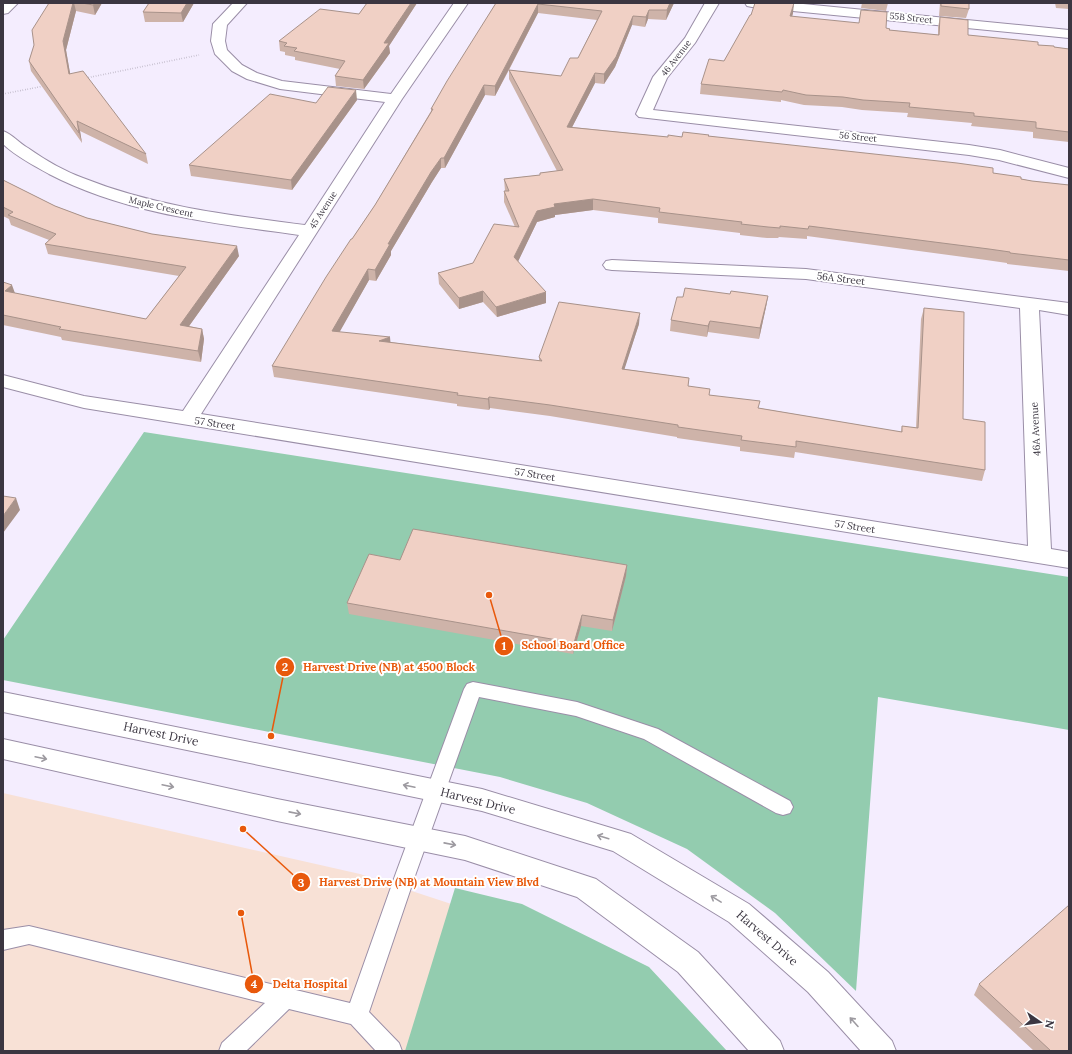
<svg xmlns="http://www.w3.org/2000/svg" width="1072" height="1054" font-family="Lora,serif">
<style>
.medical{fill:#f8e1d6}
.green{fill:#93ccaf}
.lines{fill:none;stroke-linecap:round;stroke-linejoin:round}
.lane-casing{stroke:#9a8ea7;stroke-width:2}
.street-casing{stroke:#9a8ea7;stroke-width:2}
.secondary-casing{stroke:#9a8ea7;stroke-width:2}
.path{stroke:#a19ba9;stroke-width:1.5;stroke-dasharray:0.5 2;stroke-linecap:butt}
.lane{fill:#fff;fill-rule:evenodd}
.street{fill:#fff;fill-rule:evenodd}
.secondary{fill:#fff;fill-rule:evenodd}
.wall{fill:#ceb3a9;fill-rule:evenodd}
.shaded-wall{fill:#a8928a}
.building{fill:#f0d0c5;stroke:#a8928a}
.oneway{stroke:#9d9aa0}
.labels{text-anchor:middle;stroke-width:4;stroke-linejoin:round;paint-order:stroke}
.far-street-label{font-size:9px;fill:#3b3641;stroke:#fff}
.street-label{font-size:10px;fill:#3b3641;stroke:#fff}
.near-street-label{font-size:12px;fill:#3b3641;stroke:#fff}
.leader{fill:none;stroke:#e8590c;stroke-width:1.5}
.callout-dot{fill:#e8590c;stroke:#fff;stroke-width:1.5}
.mark-label{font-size:12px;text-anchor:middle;font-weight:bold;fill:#fff}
.callout-label{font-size:11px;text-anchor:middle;font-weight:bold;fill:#e8590c;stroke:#fff;stroke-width:4;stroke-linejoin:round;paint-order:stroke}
</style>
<rect width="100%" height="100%" fill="#f4edfe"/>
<path class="medical" d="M3,793l357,81 238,78 90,99h-685z"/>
<path class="green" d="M144,432l925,145v153l-191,-33 -22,294 -81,-78 -88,-64 -100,-46 -87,-26 -497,-97v-40z
M455,888l67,16 127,63 78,84h-322z"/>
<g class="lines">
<g class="lane-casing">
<path id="lane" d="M473,682l104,20 81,27 132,72 3,6 -3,6 -7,2 -7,-2 -132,-74 -68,-23 -97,-19 -63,176 -47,139 30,31 3,8h-26l-25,-27 -62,-15 -43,42h-27l3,-8 43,-40 -236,-59 -26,6v-20l26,-4 321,77 46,-130 68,-184 3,-5z"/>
</g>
<g class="street-casing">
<path id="street" d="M3,3h15l-10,10 -5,1z
M233,3h14l-20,22 -2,16 2,9 15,15 15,8 25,8 109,13 63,-91h14l-66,96 -201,315 827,132 -8,-238 -214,-29 -194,-9 -6,-1 -3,-4 3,-4 6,-1 194,9 263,34v12l-30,-5 12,239 18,3v16l-985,-160 -81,-21v-12l81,21 99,15 116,-176c-85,-12 -173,-21 -250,-61 -16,-9 -32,-17 -46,-30v-13c9,3 16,12 25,17 17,12 36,23 55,30 73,29 146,37 222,47l80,-123 -105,-13 -33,-10 -15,-8 -17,-17 -4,-13 2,-17z
M705,3h14l-24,40 -28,35 -14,32 316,35 31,5 69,18v10l-70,-18 -30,-5 -330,-38 -3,-3 17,-37 32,-39z
M745,3h48l276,27v8l-317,-31 -5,-1z"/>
</g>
<g class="secondary-casing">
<path id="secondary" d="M3,692l479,97 149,45 118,70 79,68 64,69 4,10h-35l-53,-59 -79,-70 -116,-71 -131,-40 -479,-99z
M3,739l274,60 188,37 131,43 102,73 82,89 4,10h-35l-71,-79 -101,-75 -112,-37 -188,-39 -274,-62z"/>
</g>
<path class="path" d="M86,78l113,-23
M3,94l41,-8"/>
<use href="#lane" class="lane"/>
<use href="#street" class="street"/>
<use href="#secondary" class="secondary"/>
</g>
<path class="wall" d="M49,3h53l-7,12 -19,-4 -10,39 4,24 76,80 2,10 -68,-33 2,12 -51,-72 -2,-10z
M149,3h45l-11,19h-38l-2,-10z
M367,3h50l-28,43 1,7 -26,36 -28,-3 -1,-10 5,-7 -45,-9v-3l-10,-2v-3l-5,-1 -1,-10 80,-27z
M496,3h178l-8,17 -18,-1 -3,8 -13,-2 -17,42 -11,17 -9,-1 -23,44 96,10 40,-1 285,37 39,8 37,4v86l-62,-7v-1l-21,-3 -179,-24v3l-28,-2 -1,1h-11l-27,-3v-2l-82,-10v-5l-65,-8 -38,5v2l-18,5 -19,39 28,42 -49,14 -14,-15 -24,7 -20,-25 -1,-11 35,-10 42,-36 -11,-25v-11h1l-1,-12 36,-4v-2l17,-2 -48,-92v-9l-14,26 -10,-1 -40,73h-4l-9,14 -41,69v4l-15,26 -7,-1 -30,52 51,10 149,19v-4l100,-33 -15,45 65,9 -1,8 22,9 49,13 142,24 1,-6 14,2 5,-109 3,-11 39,111 22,51 -3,11 -187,-29 -1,6 -54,-7v-4l-63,-9v-1l-127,-21 -60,-8 -1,2 -32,-4v-2l-183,-27 -2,-11 80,-127 23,-34 56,-94v-2zM538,13l59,7 -19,38 -17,18 -52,-6z
M862,3h26l-2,8 -25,-3z
M940,3h29v6l-3,9 -27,-2z
M1055,3h14v6l-13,-1z
M793,13l-1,4 94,11 3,2 49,5v-8l2,-10 28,18 86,12 15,2v93l-36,-4v-6l-62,-6 1,-3 -65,-6 1,-4 -46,-3 -20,-3 -38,-2 -23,-5v2l-81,-8 1,-10 23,-23 27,-46z
M357,100l-65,90 -101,-14 -2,-11 127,-62z
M3,180l52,26 32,12 152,38 -50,70 13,3 2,10 -3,23 -139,-22 -1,-3 -58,-12v-43l11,11 132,26 33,-43 -131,-22 -3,-10 4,-4 -38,-15 -2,-6 -6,-3z
M730,294l38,2 -2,11 -7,32 -51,-7 -1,5 -37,-6 1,-11 12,-23z
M400,560l227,5 -1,11 -14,55 -31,-5 -8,28 -224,-40 -2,-11z
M979,984l90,67h-35l-60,-56z"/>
<path class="shaded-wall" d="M73,3h1l2,8 -10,39 6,34 -3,-10 -6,-33z
M94,3h8l-7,12 -2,-10z
M187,3h7l-11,19 -2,-9z
M411,3h6l-28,43 1,7 -26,36 -1,-9 21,-37z
M670,3h4l-8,17 1,-10z
M794,3l-1,10 -4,13 1,-10z
M538,4v9l-43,83v-10z
M649,10l-1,9 -3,8 1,-10z
M633,16l-1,9 -17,42 -11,17v-10z
M595,73v10l-28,54v-10z
M484,85l1,10 -40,73 -1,-10z
M356,90l1,10 -65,90 -1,-10z
M77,121l3,10 2,12 -3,-10z
M441,158v10l-9,14 -41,69v4l-15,26 -1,-11 13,-26 43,-72z
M593,199v11l-38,5v2l-18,5 -22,46 -1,-11 23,-46 17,-7z
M237,246l2,10 -57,80 -2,-11z
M368,269l1,11 -35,62 -2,-11z
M12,285l4,11 -11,-5z
M483,291v11l-24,7v-11z
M546,292v11l-49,14 -1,-10z
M768,296l-2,11 -7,32 1,-11z
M640,313l-1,11 -18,56 1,-11z
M710,321l-2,11 -1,5 1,-11z
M202,329l2,10 -3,23 -3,-11z
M390,337l1,11 -12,-7z
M489,397l1,11 -1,2 -1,-11z
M16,498l4,12 -17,23v-17z
M627,565l-1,11 -14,55 1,-11z
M582,615l-1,11 -8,28 1,-11z"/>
<path class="building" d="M49,3h24l-10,38 6,33 14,-3 63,83 -69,-33 2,12 -50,-72 5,-16 -2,-15z
M82,3h12l-1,2z
M149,3h38l-6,10 -38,-1z
M367,3h44l-27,40h5l-26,37 -28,-4 10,-15 -51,-10 3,-3 -13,-2 3,-3 -8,-2 41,-32 39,5z
M496,3h174l-3,7h-18l-3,7 -13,-1 -17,41 -12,17 -9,-1 -28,54 101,10v-2l14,2 1,-5 26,3 -1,1 249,27 36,5v5l28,4v2l11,2 37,4v75l-59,-7v-1l-21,-3 -180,-23 -1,3 -28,-3v2l-12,-1 -27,-3 1,-2 -83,-10 1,-4 -67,-9 -39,5 1,3 -18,4 -23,46 32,35 -50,15 -13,-16 -24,7 -21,-25 35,-10 21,-39 25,3 -15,-36h5l-5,-12 36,-4v-2l23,-3 -54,-100 52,6 9,-18h8l24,-47 -64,-7 -43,82 -11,-1 -40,73h-3l-10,14 -43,72h2l-15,26 -7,-1 -36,62 58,6 -11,4 163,20 -3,-4 20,-55 81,11 -18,56 67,9 -1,8 22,3 -1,6 51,6 -2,7 144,24v-6l16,2 6,-120 40,4 -1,107 22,3v48l-189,-29v6l-55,-7 1,-4 -64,-9v-2l-128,-20 -61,-8 -1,2 -31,-4 1,-2 -186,-27 54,-89 25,-38h1l23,-34 58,-96h-2l16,-28z
M755,3h39l-4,13 69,7 2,-13 26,2 -1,16 4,1 -1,1 50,5 1,-18 28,3v15l70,7v3l16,1v1l15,2v83l-33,-4v-6l-62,-6v-3l-65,-6 1,-4 -47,-3 -20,-3 -37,-2 -23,-5 -1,2 -81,-8 8,-25 15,2 26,-46h1z
M941,3h28v6l-28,-3z
M328,87l28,3 -65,90 -102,-15 81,-71 46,9z
M3,180l52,26 32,12 65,16 85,12 -57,79 22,4 -4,22 -139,-22 2,-2 -58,-12v-33l9,3 -7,6 141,28 40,-52 -141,-23 11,-10 -48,-19 5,-3 -10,-5z
M685,288l45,6 1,-3 37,5 -8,32 -50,-7 -2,5 -37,-6 6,-23h6z
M3,496l13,2 -13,18z
M413,529l214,36 -14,55 -31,-5 -8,28 -227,-40 22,-49 31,6z
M1069,905v146h-18l-72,-67z"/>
<defs><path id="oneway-shaft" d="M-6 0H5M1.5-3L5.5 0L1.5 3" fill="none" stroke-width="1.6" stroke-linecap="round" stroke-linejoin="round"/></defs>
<g class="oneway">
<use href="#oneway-shaft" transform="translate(41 758) rotate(12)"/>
<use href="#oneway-shaft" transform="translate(168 786) rotate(12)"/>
<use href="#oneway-shaft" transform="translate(409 786) rotate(-168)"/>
<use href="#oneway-shaft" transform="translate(295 813) rotate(11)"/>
<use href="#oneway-shaft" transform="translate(603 837) rotate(-163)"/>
<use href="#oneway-shaft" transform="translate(450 844) rotate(11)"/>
<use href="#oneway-shaft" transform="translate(716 899) rotate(-149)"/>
<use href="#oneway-shaft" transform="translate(854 1022) rotate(-132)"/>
</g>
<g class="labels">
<g class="far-street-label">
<text transform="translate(911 18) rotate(6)" y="3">55B Street</text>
<text transform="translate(676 58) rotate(-52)" y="3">46 Avenue</text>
<text transform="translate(858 137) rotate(6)" y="3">56 Street</text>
<text transform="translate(161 207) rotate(13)" y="3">Maple Crescent</text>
<text transform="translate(323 210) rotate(-57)" y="3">45 Avenue</text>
</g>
<g class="street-label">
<text transform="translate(841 278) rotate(7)" y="4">56A Street</text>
<text transform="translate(215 423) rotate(9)" y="4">57 Street</text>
<text transform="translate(1035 429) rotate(-93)" y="4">46A Avenue</text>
<text transform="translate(535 474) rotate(9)" y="4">57 Street</text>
<text transform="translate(855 526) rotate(9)" y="4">57 Street</text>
</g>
<g class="near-street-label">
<text transform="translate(161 734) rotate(12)" y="4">Harvest Drive</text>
<text transform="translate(478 801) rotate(14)" y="4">Harvest Drive</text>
<text transform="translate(767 938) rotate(41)" y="4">Harvest Drive</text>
</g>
</g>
<path class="leader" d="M489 595L504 646M271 736L285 667M243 829L301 882M241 913L254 984"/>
<g class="callout-dot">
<circle cx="489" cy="595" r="4"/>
<circle cx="271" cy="736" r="4"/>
<circle cx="243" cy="829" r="4"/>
<circle cx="241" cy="913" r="4"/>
<circle cx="504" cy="646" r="10"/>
<circle cx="285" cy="667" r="10"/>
<circle cx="301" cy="882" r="10"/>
<circle cx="254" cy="984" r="10"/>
</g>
<g class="mark-label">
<text x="504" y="650">1</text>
<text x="285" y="671">2</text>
<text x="301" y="887">3</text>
<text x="254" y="988">4</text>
</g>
<g class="callout-label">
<text x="573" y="649">School Board Office</text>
<text x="389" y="671">Harvest Drive (NB) at 4500 Block</text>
<text x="429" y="886">Harvest Drive (NB) at Mountain View Blvd</text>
<text x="310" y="988">Delta Hospital</text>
</g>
<rect width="1072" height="1054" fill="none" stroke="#3b3641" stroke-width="8"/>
<g transform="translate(1040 1022) rotate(103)" stroke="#ffffff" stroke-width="3" paint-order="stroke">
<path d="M0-3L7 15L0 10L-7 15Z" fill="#3b3641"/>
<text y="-6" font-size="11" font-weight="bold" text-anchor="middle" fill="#3b3641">N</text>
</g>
</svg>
